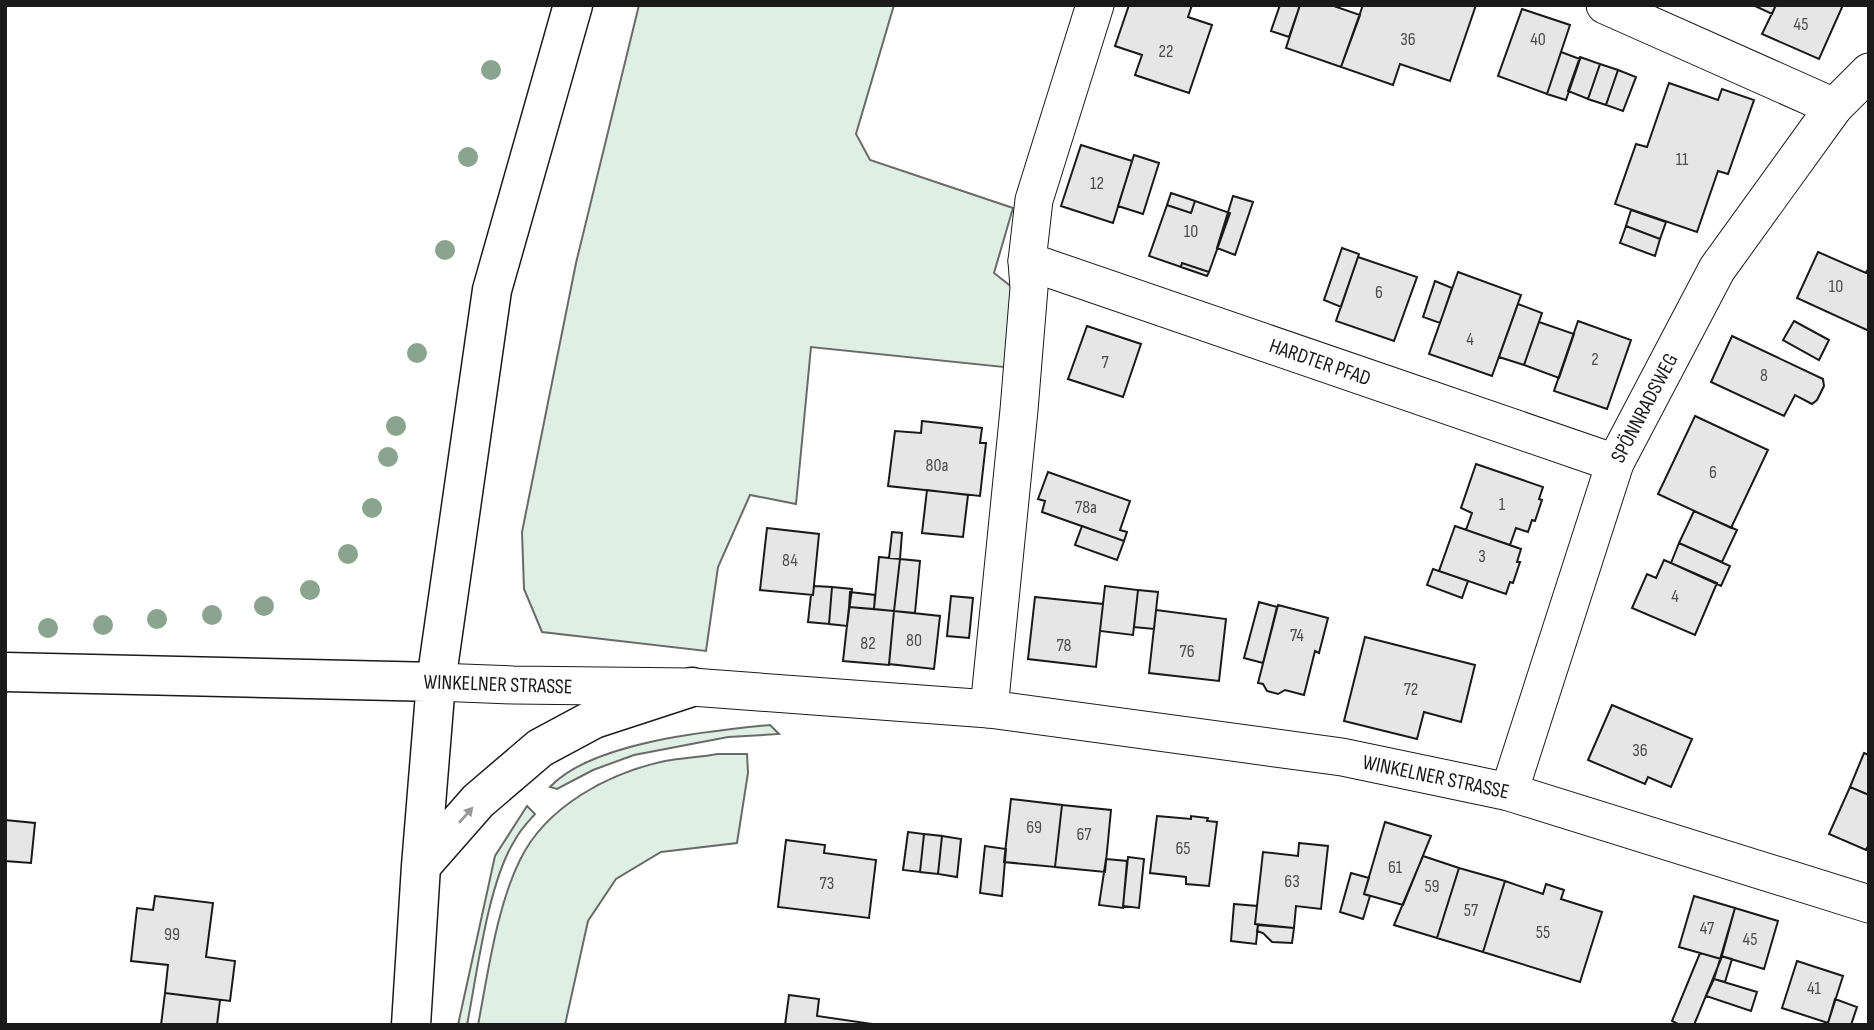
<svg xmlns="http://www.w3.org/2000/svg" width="1874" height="1030" font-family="'Sofia Sans Condensed',sans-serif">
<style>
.green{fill:#e0efe3;stroke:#6a6a6a;stroke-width:2}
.building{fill:#e6e6e6;stroke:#1a1a1a;stroke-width:2}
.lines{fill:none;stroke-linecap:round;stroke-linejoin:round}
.street-casing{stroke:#1a1a1a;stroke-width:39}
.secondary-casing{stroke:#1a1a1a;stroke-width:41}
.street{stroke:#fff;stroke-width:37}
.secondary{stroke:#fff;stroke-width:38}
.tree{fill:#8aa48f}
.oneway{fill:#989898}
.labels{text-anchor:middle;stroke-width:5;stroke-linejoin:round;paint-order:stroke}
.number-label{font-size:18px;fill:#4d4d4d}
.street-label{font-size:21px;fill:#1a1a1a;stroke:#fff}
</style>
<rect width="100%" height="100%" fill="#fff"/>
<path class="green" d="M639,5h255l-38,129 14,26 143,48 -19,65 19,15v80l-202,-21 -15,157 -46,-9 -32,72 -12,84 -164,-19 -18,-43 -2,-57 54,-269z
M770,725l9,9 -51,3 -94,18 -41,15 -36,19 -7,-2c42,-45 159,-56 220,-62z
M718,754h29l1,19 -11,70 -76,9 -45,27 -28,42 -23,104h-87c10,-52 19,-119 42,-165 26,-54 89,-87 145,-99 18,-3 36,-4 53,-7z
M527,806l8,8c-7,8 -15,16 -20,26 -27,42 -38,134 -48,185h-9l37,-169z"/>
<path class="building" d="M1129,5h63l-4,12 24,8 -23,68 -54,-18 7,-20 -27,-9z
M1280,5h20l-11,32 -18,-6z
M1300,5h31l29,10 -19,52 -55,-19z
M1363,5h113l-26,76 -50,-17 -7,21 -52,-18z
M1753,5h23l-4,9z
M1776,5h67l-24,54 -57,-25z
M1522,9l48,16 -23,69 -49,-18z
M1561,52l19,7 -14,41 -19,-6z
M1580,57l20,7 -12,35 -20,-8z
M1600,64l18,6 -12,35 -18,-6z
M1618,70l18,7 -13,34 -17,-6z
M1669,83l49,17 4,-11 32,11 -26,74 -10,-3 -21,61 -82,-28 21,-60 11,3z
M1081,145l51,16 -19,62 -52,-17z
M1134,155l25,8 -16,51 -25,-8z
M1171,193l24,8 -4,12 -24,-8z
M1233,196l20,6 -18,53 -18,-7z
M1195,201l35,12 -21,59 -27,-9 -1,4 -32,-11 18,-51 24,8z
M1631,210l35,12 -6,17 -34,-13z
M1626,226l34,13 -5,17 -35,-13z
M1342,248l17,6 -18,53 -17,-7z
M1818,252l48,21 3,-6v64l-72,-33z
M1358,257l59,20 -23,64 -58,-20z
M1182,263l27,9 -2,4 -26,-9z
M1458,272l63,23 -29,81 -63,-22z
M1435,281l17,7 -12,35 -17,-6z
M1518,304l24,9 -18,52 -25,-8z
M1578,321l53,19 -24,69 -53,-18z
M1794,321l35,19 -10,20 -36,-20z
M1539,322l35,12 -15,44 -35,-13z
M1087,326l54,18 -18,53 -55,-18z
M1732,336l91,43 1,7 -7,14 -5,4 -17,-9 -11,21 -73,-34z
M1695,416l73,34 -37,78 -73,-34z
M922,421l60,7 -2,15h6l-6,53 -92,-10 7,-55 26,2z
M1476,464l67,23 -4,12 3,1 -7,21 -3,-1 -4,12 -12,-4 -6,17 -44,-15 6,-17 -11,-5z
M1048,472l82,29 -10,29 7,2 -3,9 -82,-29 3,-11 -7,-2z
M927,490l41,5 -5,42 -41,-4z
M1694,511l43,19 -15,32 -43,-19z
M1082,526l42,15 -7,19 -42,-15z
M1455,526l66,23 -4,13h3l-7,21 -3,-1 -4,12 -67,-23z
M767,528l52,6 -6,61 -53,-5z
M892,532l10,1 -2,26 -11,-1z
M1679,543l51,23 -9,20 -50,-23z
M879,557l21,2 -6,52 -20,-2z
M900,559l20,2 -5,52 -21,-2z
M1664,560l53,23 -22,52 -63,-27 15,-34 9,4z
M1433,569l35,12 -6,17 -35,-13z
M814,586l18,1 -3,37 -21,-2 3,-27h2z
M1105,586l33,4 -5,45 -33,-4z
M832,587l20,2 -5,37 -18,-2z
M1138,590l20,2 -4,37 -20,-2z
M850,592l25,3 -1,14 -25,-2z
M951,596l22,2 -4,40 -22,-2z
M1035,597l68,7 -7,63 -68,-8z
M1259,602l18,5 -14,56 -19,-5z
M1278,605l50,13 -9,35 -4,-2 -11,44 -19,-5 -7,4 -11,-3 -4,-7 -5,-1z
M849,607l45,4 -5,54 -46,-4z
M1156,610l70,9 -7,62 -70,-8z
M894,611l46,5 -6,53 -45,-5z
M1365,637l110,28 -14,57 -37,-10 -7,27 -73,-18z
M1612,705l80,34 -21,48 -23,-10 -3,7 -57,-24z
M1864,753l5,2v40l-19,-8z
M1850,787l19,8v49l-3,6 -37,-16z
M1011,799l51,6 -7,62 -51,-5z
M1062,805l49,5 -6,62 -50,-5z
M1157,816l34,3v-3l17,2 -1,3 10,1 -8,64 -23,-2v-7l-36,-4z
M5,820l30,3 -4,40 -26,-2z
M1385,822l46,14 -28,69 -39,-11z
M908,832l16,2 -4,38 -17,-2z
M924,834l18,2 -4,38 -18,-2z
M942,836l19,3 -4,38 -19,-3z
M786,840l39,5 -1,8 52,7 -7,58 -91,-11z
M1299,843l29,3 -7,63 -25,-3 -2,22 -39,-4 8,-72 35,4z
M985,846l21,3 -4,47 -22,-3z
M1423,856l36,12 -22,70 -43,-13z
M1128,857l16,2 -5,49 -16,-2z
M1106,859l21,2 -4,47 -24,-3z
M1459,868l46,13 -22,71 -46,-14z
M1351,873l18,5 -5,16 6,2 -7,23 -23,-7z
M1505,881l38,13 3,-10 18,6 -3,9 41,13 -22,70 -97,-30z
M155,896l58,7 -7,54 29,4 -5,40 -65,-8 3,-28 -37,-4 6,-53 16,2z
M1694,896l41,12 -14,51 -42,-12z
M1234,904l23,2 -2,18 3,1 -2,19 -25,-3z
M1735,908l43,13 -14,48 -43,-13z
M1258,925l36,3 -2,15 -20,-1 -9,-9 -6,-2z
M1700,953l21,6 -27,66h-14l-8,-4z
M1721,956l11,3 -7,23 -11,-3z
M1797,961l46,15 -15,47 -46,-15z
M1714,979l43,13 -6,19 -45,-15z
M165,993l55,7 -3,25h-56z
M789,995l30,4 -2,17 62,9h-94z
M1835,999l22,8 -6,18h-27l1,-3 3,1z"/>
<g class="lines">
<g class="street-casing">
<g id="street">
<path d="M1605,5l229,102"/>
<path id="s1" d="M1027,261l588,202"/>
<path id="s2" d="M436,682l77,3 179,2 297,22 353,48 167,35 360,112"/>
<path d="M989,709l30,-299 10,-122 -2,-27 7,-61 61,-195"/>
<path id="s3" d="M1509,792l106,-329 102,-194 117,-162 35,-35"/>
</g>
</g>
<g class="secondary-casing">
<path id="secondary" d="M5,672l431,10
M421,866l57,-65 62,-53 54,-29 98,-32
M411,1025l10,-159 15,-184 56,-392 81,-285"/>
</g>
<use href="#street" class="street"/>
<use href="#secondary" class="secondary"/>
</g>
<g class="tree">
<circle cx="491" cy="70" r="10"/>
<circle cx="468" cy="157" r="10"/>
<circle cx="445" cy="250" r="10"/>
<circle cx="417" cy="353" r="10"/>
<circle cx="396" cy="426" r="10"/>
<circle cx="388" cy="457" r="10"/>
<circle cx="372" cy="508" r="10"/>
<circle cx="348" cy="554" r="10"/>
<circle cx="310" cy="590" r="10"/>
<circle cx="264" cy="606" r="10"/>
<circle cx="212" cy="615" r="10"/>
<circle cx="157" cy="619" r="10"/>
<circle cx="103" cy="625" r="10"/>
<circle cx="48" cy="628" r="10"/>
</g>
<defs><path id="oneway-solid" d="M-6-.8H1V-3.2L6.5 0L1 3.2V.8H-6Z" transform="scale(1.75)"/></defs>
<use class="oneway" href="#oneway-solid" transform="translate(466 815) rotate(-49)"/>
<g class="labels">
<g class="number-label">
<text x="1801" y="30">45</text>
<text x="1408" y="45">36</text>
<text x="1538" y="45">40</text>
<text x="1166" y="57">22</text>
<text x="1682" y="165">11</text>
<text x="1097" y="189">12</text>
<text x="1191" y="237">10</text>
<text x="1836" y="292">10</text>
<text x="1379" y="298">6</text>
<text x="1470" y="345">4</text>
<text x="1595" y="365">2</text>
<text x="1105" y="368">7</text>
<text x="1764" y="381">8</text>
<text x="937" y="471">80a</text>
<text x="1713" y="478">6</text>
<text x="1502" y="510">1</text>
<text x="1086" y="513">78a</text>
<text x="1482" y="562">3</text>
<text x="790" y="566">84</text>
<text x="1675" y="602">4</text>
<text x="1297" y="641">74</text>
<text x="914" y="646">80</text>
<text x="868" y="649">82</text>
<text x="1064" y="651">78</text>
<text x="1187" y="657">76</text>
<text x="1411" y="695">72</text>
<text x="1640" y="756">36</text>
<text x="1034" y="833">69</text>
<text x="1084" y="840">67</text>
<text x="1183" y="854">65</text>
<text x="1395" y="873">61</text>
<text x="1292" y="887">63</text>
<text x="827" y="889">73</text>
<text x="1432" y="892">59</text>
<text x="1471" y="916">57</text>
<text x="1707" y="934">47</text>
<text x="1543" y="938">55</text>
<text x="172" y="940">99</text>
<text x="1750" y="945">45</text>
<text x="1814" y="994">41</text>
</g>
<g class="street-label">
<text dy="7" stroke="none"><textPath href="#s1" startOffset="310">HARDTER PFAD</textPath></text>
<text dy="7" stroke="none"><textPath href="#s3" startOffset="408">SPÖNNRADSWEG</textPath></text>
<text transform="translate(498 684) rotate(2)" y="7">WINKELNER STRASSE</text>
<text dy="7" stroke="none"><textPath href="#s2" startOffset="1006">WINKELNER STRASSE</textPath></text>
</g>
</g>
<rect width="1874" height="1030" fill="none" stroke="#1a1a1a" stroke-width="14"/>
</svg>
